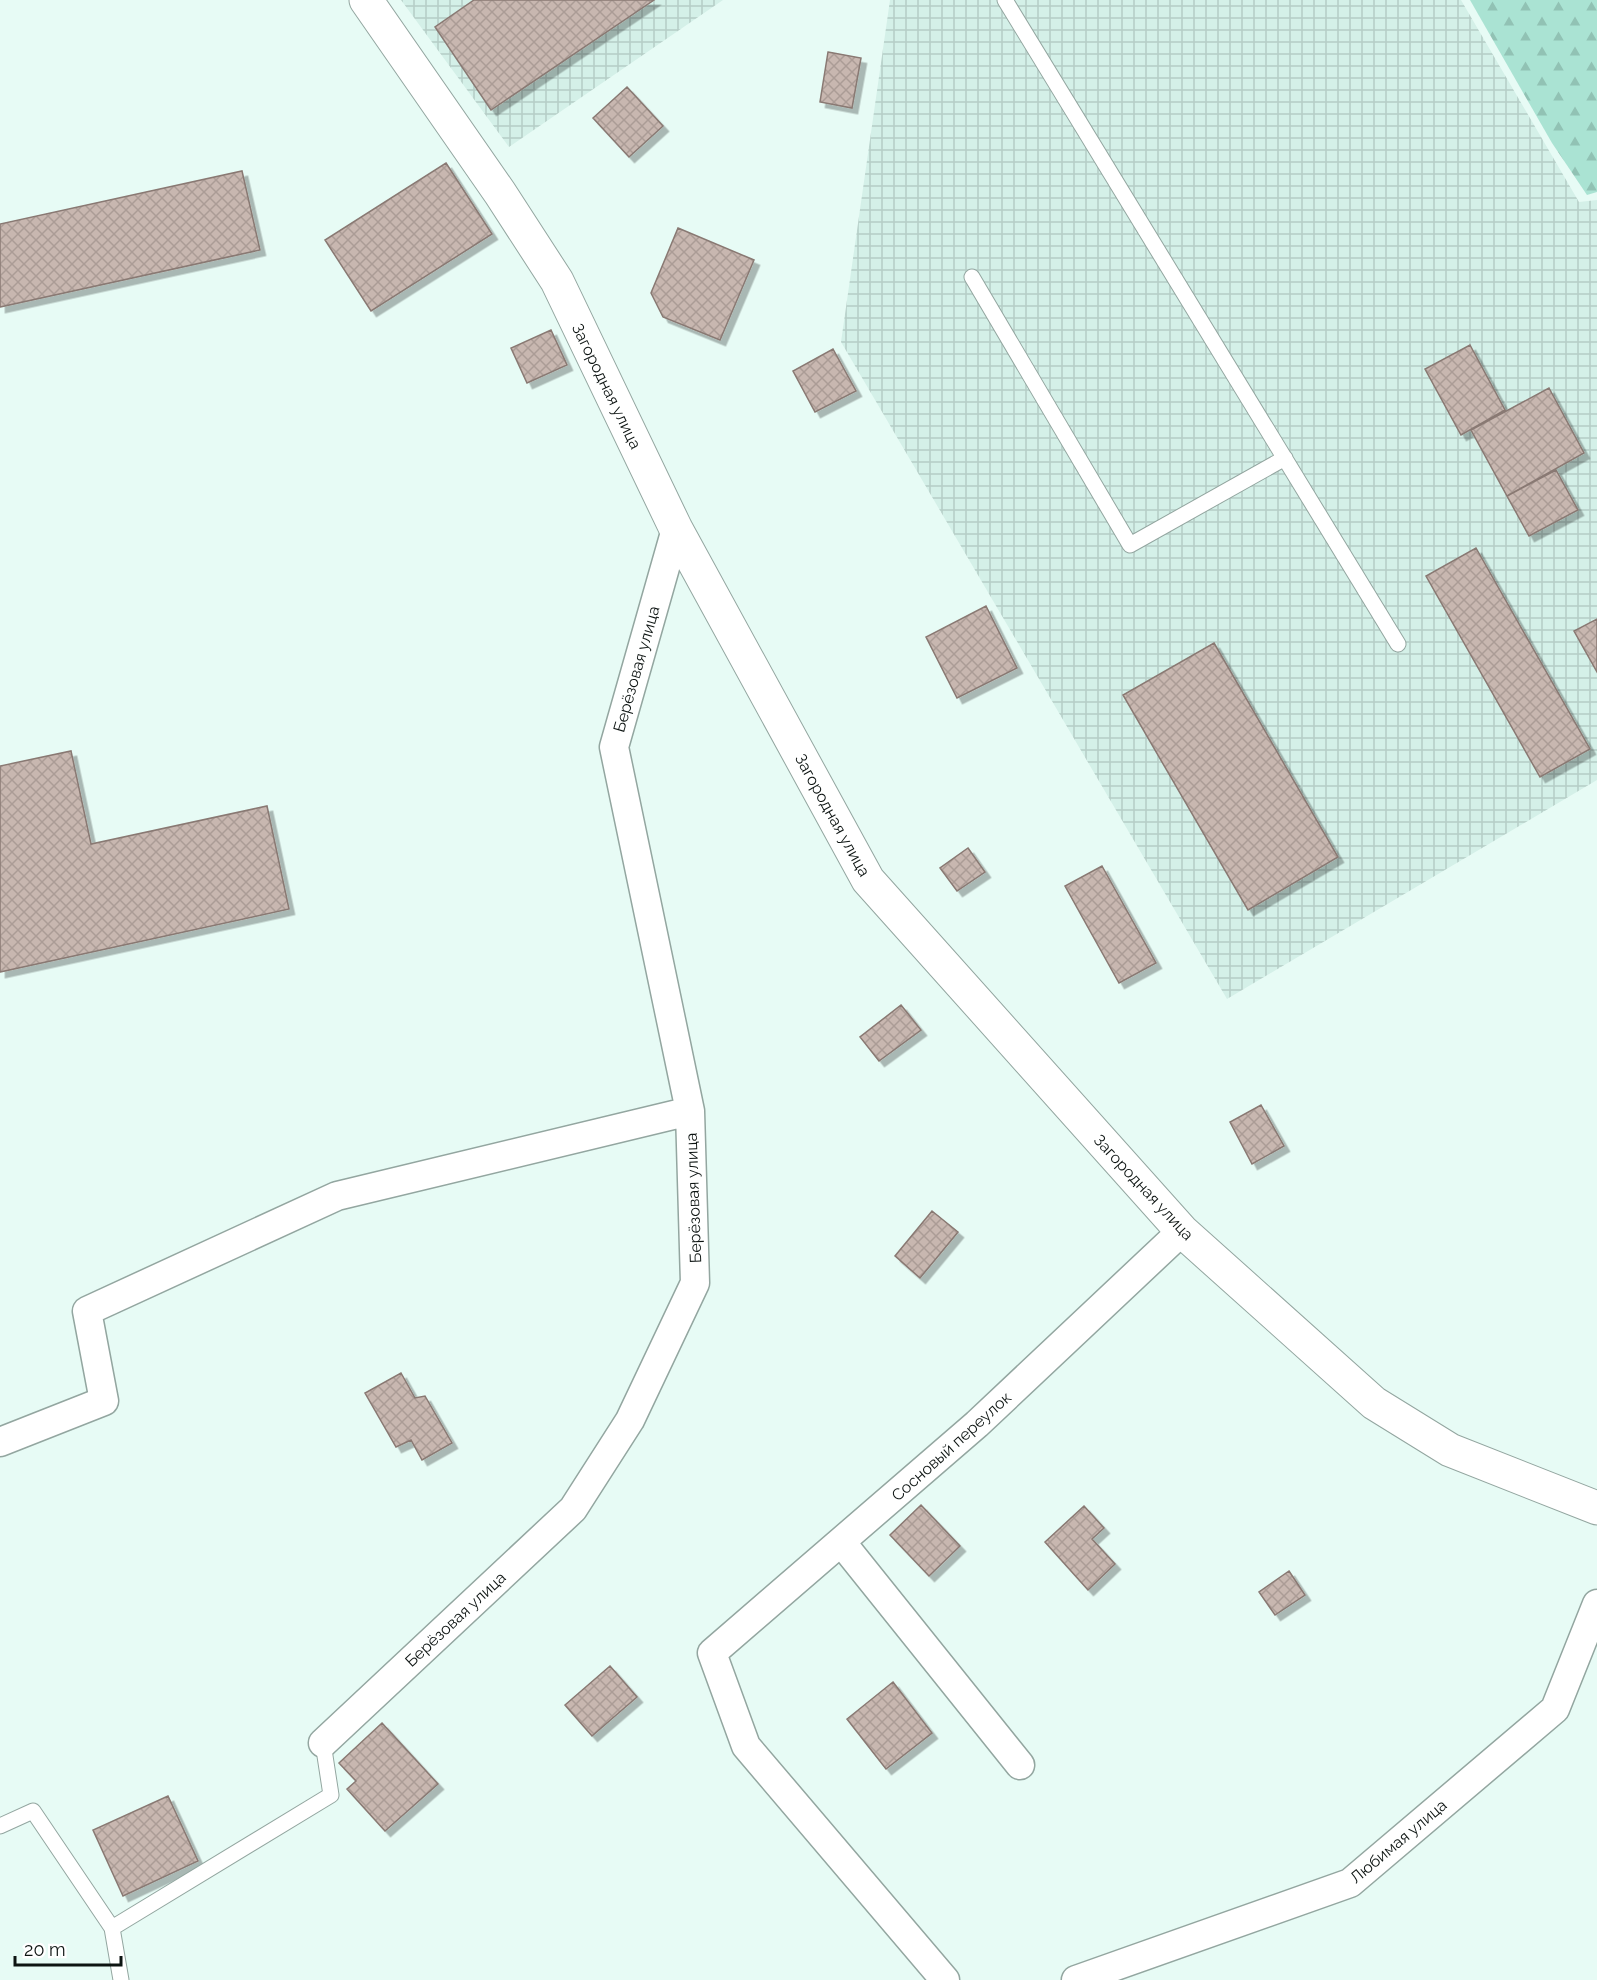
<svg xmlns="http://www.w3.org/2000/svg" width="1597" height="1980" font-family="Raleway,sans-serif">
<style>
.industrial{fill:url(#industrial-grid)}
.forest{fill:url(#forest-firs)}
.building{fill:url(#building-cross-hatch);stroke:#897973;stroke-width:1.5;filter:url(#shadow)}
.lines{fill:none;stroke-linecap:round;stroke-linejoin:round}
.service-casing{stroke:#93a6a0;stroke-width:17}
.minor-casing{stroke:#93a6a0;stroke-width:31}
.tertiary-casing{stroke:#93a6a0;stroke-width:35}
.service{stroke:#fff;stroke-width:15}
.minor{stroke:#fff;stroke-width:28}
.tertiary{stroke:#fff;stroke-width:33}
.labels{text-anchor:middle;stroke-width:4.5;stroke-linejoin:round;paint-order:stroke}
.street-label{font-size:16px;fill:#0d1412;stroke:#fff}
</style>
<defs>
<pattern id="industrial-grid" width="8" height="8" patternUnits="userSpaceOnUse" patternTransform="scale(1.5)"><rect width="8" height="8" fill="#d4f0e8"/><path d="M0 4h8M4 0v8" fill="none" stroke="#b5cdc6"/></pattern>
<pattern id="forest-firs" width="22" height="20" patternUnits="userSpaceOnUse" patternTransform="scale(1.5)"><rect width="22" height="20" fill="#aae3d3"/><path d="M5 1l3.5 6h-7zM16 11l3.5 6h-7z" fill="#91c2b4"/></pattern>
<pattern id="building-cross-hatch" width="8" height="8" patternUnits="userSpaceOnUse" patternTransform="scale(1.5)"><rect width="8" height="8" fill="#c8b7b0"/><path d="M0 0l8 8M0 8l8-8" fill="none" stroke="#ab9c96"/></pattern>
<filter id="shadow"><feDropShadow dx="5.5" dy="5.5" stdDeviation="0" flood-color="#0004"/></filter>
</defs>
<rect width="100%" height="100%" fill="#e7fbf5"/>
<path class="industrial" d="M401,0h322l-214,147z
M890,0h571l118,202 18,-2v580l-370,219 -386,-657z"/>
<path class="forest" d="M1470,0h127v192l-10,3 -35,-52z"/>
<path class="building" d="M474,0h180l-163,110 -56,-83z
M828,52l33,6 -9,50 -32,-6z
M627,87l36,39 -34,31 -36,-39z
M446,163l46,71 -121,77 -46,-71z
M242,171l18,79 -260,57v-83z
M678,228l76,32 -34,80 -57,-23 -12,-24z
M551,330l16,35 -40,18 -16,-35z
M1470,345l35,65 -44,25 -36,-66z
M833,349l23,42 -41,21 -22,-41z
M1549,388l35,65 -77,43 -36,-66z
M1556,470l22,40 -49,26 -22,-40z
M1476,548l114,201 -50,28 -114,-201z
M986,606l31,62 -60,30 -31,-61z
M1597,619v53l-23,-41z
M1214,643l124,214 -90,53 -125,-215z
M71,751l20,93 176,-38 22,103 -289,63v-206z
M968,848l17,24 -28,19 -17,-23z
M1102,866l54,97 -37,20 -54,-97z
M901,1005l20,25 -42,31 -19,-24z
M1261,1105l23,41 -32,18 -22,-42z
M932,1211l26,21 -38,46 -25,-22z
M401,1373l14,25 10,-2 27,47 -30,17 -11,-20 -15,7 -31,-54z
M921,1505l39,41 -31,30 -39,-41z
M1084,1506l20,22 -12,11 23,25 -27,26 -43,-48z
M1289,1571l16,24 -30,20 -16,-23z
M610,1666l27,31 -45,39 -27,-31z
M893,1682l39,51 -46,36 -39,-50z
M382,1723l56,61 -53,47 -38,-42 9,-8 -17,-18z
M168,1796l30,65 -75,35 -30,-66z"/>
<g class="lines">
<g class="service-casing">
<path id="service" d="M1005,0l393,644
M972,277l158,268 155,-87
M0,1826l33,-15 79,117 9,52
M112,1928l219,-133 -8,-52"/>
</g>
<g class="minor-casing">
<path id="minor" d="M0,1442l104,-41 -17,-90 250,-115 353,-85
M842,1543l178,222
M323,1743l250,-234 57,-89 65,-137 -5,-172 -76,-364 62,-218
M945,1980l-199,-234 -34,-93 265,-229 205,-193
M1076,1980l274,-97 205,-174 42,-105"/>
</g>
<g class="tertiary-casing">
<path id="tertiary" d="M366,0l134,193 57,88 119,248 192,351 314,351 192,172 76,47 147,58"/>
</g>
<use href="#service" class="service"/>
<use href="#minor" class="minor"/>
<use href="#tertiary" class="tertiary"/>
</g>
<g class="labels">
<g class="street-label">
<text transform="translate(607 386) rotate(64)" y="6">Загородная улица</text>
<text transform="translate(636 669) rotate(-74)" y="6">Берёзовая улица</text>
<text transform="translate(833 815) rotate(61)" y="6">Загородная улица</text>
<text transform="translate(1144 1187) rotate(47)" y="6">Загородная улица</text>
<text transform="translate(693 1198) rotate(-92)" y="6">Берёзовая улица</text>
<text transform="translate(951 1446) rotate(-42)" y="6">Сосновый переулок</text>
<text transform="translate(455 1619) rotate(-43)" y="6">Берёзовая улица</text>
<text transform="translate(1398 1841) rotate(-40)" y="6">Любимая улица</text>
</g>
</g>
<path d="M15 1956v9h106v-9" fill="none" stroke="#0d1412" stroke-width="3"/>
<text x="24" y="1956" font-size="18" fill="#0d1412" stroke="#ffffff" stroke-width="4.5" paint-order="stroke">20 m</text>
</svg>
